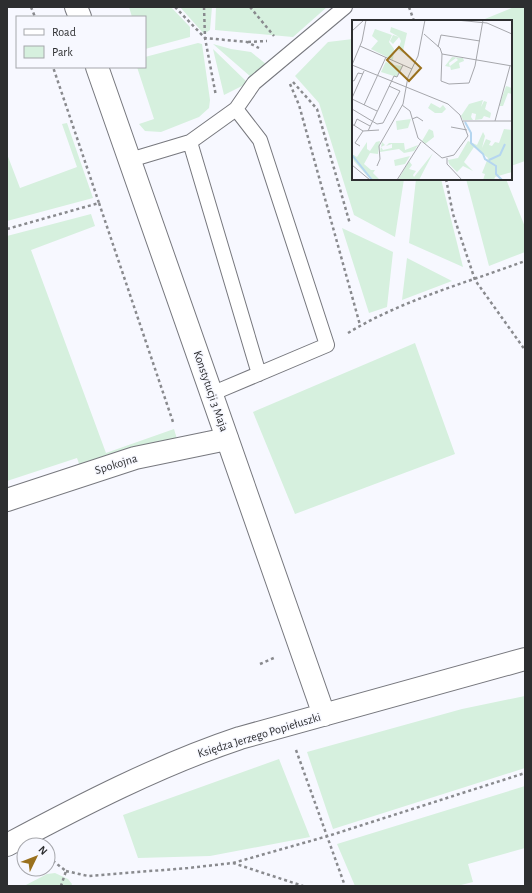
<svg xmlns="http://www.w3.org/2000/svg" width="532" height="893" font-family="'Alegreya Sans',sans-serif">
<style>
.green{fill:#d6f0de}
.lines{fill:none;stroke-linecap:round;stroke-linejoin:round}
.lane-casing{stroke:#77787e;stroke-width:16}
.street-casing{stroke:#77787e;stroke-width:24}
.secondary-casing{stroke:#77787e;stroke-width:24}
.path{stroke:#898a8e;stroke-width:2.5;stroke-dasharray:3 3;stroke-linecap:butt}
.lane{stroke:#fff;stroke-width:14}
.street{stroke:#fff;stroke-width:22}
.secondary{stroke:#fff;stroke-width:22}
.labels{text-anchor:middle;stroke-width:3;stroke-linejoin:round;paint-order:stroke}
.street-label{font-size:12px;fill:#2d2e30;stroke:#f7f8ff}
.inset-river{fill:none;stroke:#b5d6f0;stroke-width:2}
.inset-road{fill:none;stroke:#a6a7ac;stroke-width:1}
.view{fill:#9a711e;fill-opacity:0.15;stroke:#9a711e;stroke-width:2}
.inset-edge{fill:none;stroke:#2d2e30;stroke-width:2}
</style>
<rect width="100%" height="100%" fill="#f7f8ff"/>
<path class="green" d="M129,7h42l19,20v10l-45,12v-32h-13z
M180,7h32l-2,23 -6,4z
M216,7h111l-34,30 -78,-7z
M514,7h11v154l-14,5v-145h-31z
M353,39v140h51l-9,58 -41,-22 -35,-112 -24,-27 33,-34z
M198,43l4,1 8,56 -1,8 -10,9 -38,15 -16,-1 -6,-7 15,-5 -17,-52h8v-10z
M213,44l18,5 20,3 15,12 -15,13z
M213,49l35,34 -24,12z
M67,123l26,75 -86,23v-67l13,34 57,-21 -15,-43z
M416,179h25l22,88 -54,-24z
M466,179h40l19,48v25l-36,14z
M91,214l4,12 -64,24 75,203 68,-24 3,10 -92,42 -8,-23 -70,23v-245z
M342,228l51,24 -6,55 -18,6z
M407,258l45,23 -50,19z
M415,343l40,111 -160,60 -42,-102z
M525,696v72l-192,61 -26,-77 155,-43z
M279,759l31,78 -100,19 -72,2 -15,-43z
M525,786v62l-57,16 5,18 -16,4h-102l-18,-42z
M55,873l13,6 4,5 -1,2h-47l23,-12z"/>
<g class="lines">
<g class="lane-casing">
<path id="lane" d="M236,109l18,-26 91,-76
M190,142l69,232
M130,160l60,-18 46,-33 24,31 67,205 -116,49"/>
</g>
<g class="street-casing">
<path id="street" d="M7,500l128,-42 92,-19"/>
</g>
<g class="secondary-casing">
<path id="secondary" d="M76,7l4,10
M97,67l227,648
M7,845c75,-40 152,-80 233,-107l285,-79"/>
</g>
<path class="path" d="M31,7l4,10
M175,7l30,31 42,4 12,6
M204,7l1,31 11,58
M250,7l24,29
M409,7l5,14
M248,42l19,-1
M293,82l24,27 33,115
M290,84l9,21 61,220
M446,179l7,35 22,66 50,70
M99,203l74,219
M7,229l92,-26 -46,-136
M348,333c54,-33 118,-50 177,-72
M260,664l16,-7
M296,750l49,136
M48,857l18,14 -5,15
M233,863l95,-27 197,-63
M66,871l22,5 100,-8 45,-5 70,23"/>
<use href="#lane" class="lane"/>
<use href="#street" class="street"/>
<use href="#secondary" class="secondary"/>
</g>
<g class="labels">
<g class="street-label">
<text transform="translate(211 391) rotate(71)" y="4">Konstytucji 3 Maja</text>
<text transform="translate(116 464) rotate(-17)" y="4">Spokojna</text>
<text transform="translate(259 735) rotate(-17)" y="4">Księdza Jerzego Popiełuszki</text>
</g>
</g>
<g transform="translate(352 20)">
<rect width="160" height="160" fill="#f7f8ff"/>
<path d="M39,7l16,6 -4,18 2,3 -7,-4 3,-9 -2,-4 -6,7 -3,-3 3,-6 6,2 -9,-5zM23,9l17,6 -3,7 5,7 -1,11 -22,-11 7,-8 -6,-5zM100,37l11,1 1,3 -5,2 1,5 -9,2 -1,-4 8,-6 -2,-2 -7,5 1,4 -5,-1zM35,39l-1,3 6,2 -1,-3 3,4 8,1 -5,11 -16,-5zM154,66l6,2v6l-4,-1 -5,13h-4zM131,80l-2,7 3,-6 3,1 -2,7 6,4 -1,5 -6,-2 -2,3 -7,1 1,-6 -4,-1 -1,4 2,3h-10l-2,-4 8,-12zM79,83l9,5 3,-3 3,4 -4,4h-7l-7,-5zM59,99l-3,9 -11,2 -1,-9zM77,109l4,2 1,6 -9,7 -3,-3zM152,109l8,1v42l-17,5 -1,3h-11l2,-6 -3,-1 6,-15 -14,-11 -10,15 9,9 -10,-5 -6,6 -8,-8 -1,-4 10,-2 10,-17 9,4 6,-13 2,4 -3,12 4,-9 5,2 -2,4 3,1 3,-4 4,1zM28,121l-2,13 -8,-1 -6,11 7,6h4l-2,3 7,7h-9l-17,-19 -2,-7 5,3 10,-15v7l3,2 6,-9zM30,122l3,3 -4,2 2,3 9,-2v-4l-6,2 3,-3h15l1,7 13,-5 -4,6 -10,2 -5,-4 -19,3zM81,133l-14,27h-21l11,-19 3,4 -3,4 7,2 -3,4 1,2zM58,136l-5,8 -10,2 -1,-6z" fill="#d6f0de"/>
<path class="inset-river" d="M113,102l6,11v10l12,11 2,5 11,7v8l6,6M0,135l20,25M137,140l11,-5 5,-11"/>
<path class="inset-road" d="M104,0l31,3 25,11M0,11l12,-11M72,14l16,14 2,6 70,12M8,26l52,23M86,27l3,-12 39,6M90,34l-1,27 8,3 20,-1 6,-17 8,-46M0,45l96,39 12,11 8,21 -14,19 -12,3 -24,-20 -8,-27 -8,-6M0,45l10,-24 4,-21M0,60l2,1 4,-8 5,1M0,78l12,-27M0,79l25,12M12,85l22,-48M0,89l25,15 6,-1 17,-32 -11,-5M60,99l5,-2 6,4M111,101h49M143,101l15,-55M0,104l11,7 16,-1M2,106l3,-7 13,7M99,107l16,3M16,111l26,-55 3,1 6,-12M8,126l-5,-3 8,-12M95,138v6l15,16M0,145l18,15M25,146l3,-7 -1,-13 24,-42 5,-27 10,-21 7,-36M45,160l24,-38"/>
<path class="view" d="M47,27l22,21 -12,13 -22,-21z"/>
<rect width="160" height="160" class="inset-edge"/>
</g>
<rect width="532" height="893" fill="none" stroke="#2d2e30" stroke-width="16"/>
<rect x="16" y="16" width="130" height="52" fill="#f7f8ff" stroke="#a6a7ac"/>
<rect x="24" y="29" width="20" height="6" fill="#ffffff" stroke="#a6a7ac"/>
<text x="52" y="36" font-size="12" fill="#2d2e30">Road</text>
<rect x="24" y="46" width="20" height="12" fill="#d6f0de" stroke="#a6a7ac"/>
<text x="52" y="56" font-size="12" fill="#2d2e30">Park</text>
<g transform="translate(36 857) rotate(47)"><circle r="19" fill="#f7f8ff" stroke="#a6a7ac"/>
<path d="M0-3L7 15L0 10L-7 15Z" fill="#9a711e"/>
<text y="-6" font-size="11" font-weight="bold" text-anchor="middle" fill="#2d2e30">N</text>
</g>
</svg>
